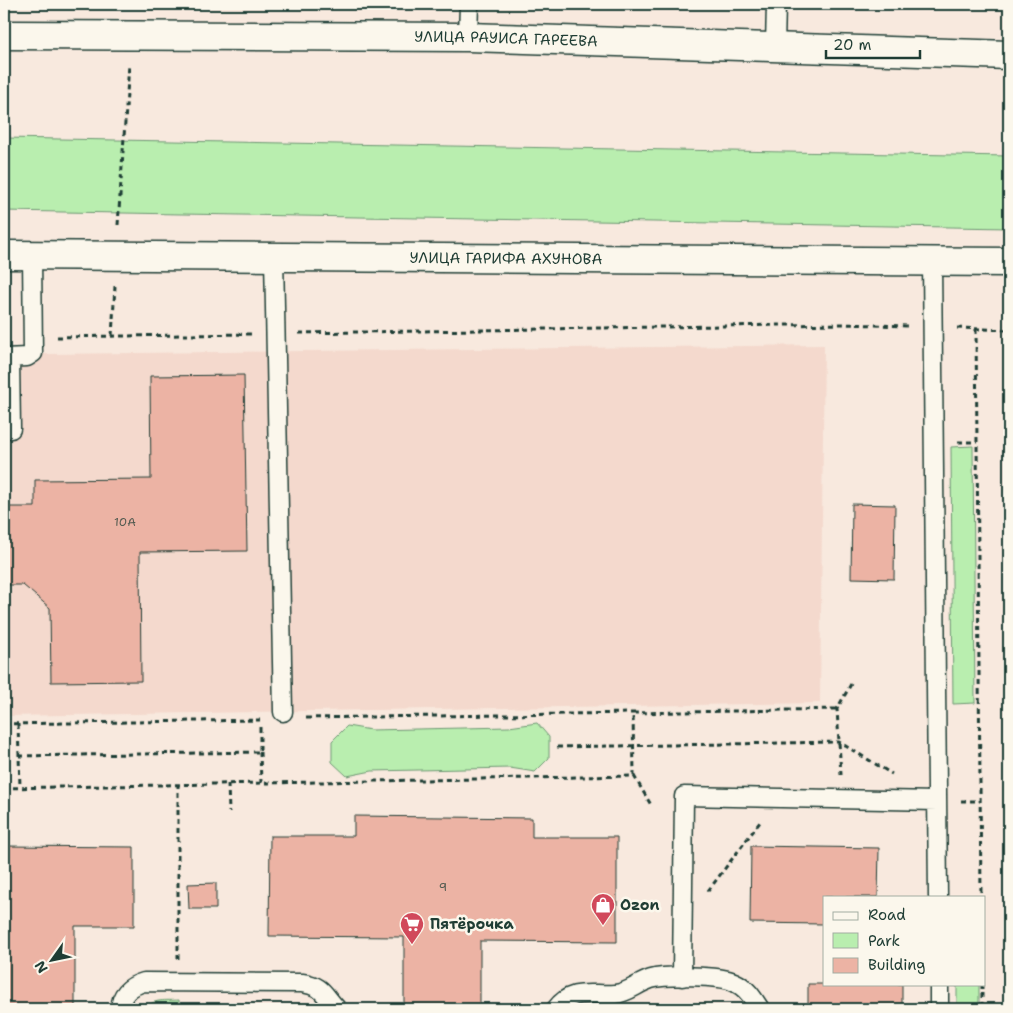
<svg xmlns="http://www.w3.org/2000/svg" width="1013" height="1013" font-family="'Shantell Sans',sans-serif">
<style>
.built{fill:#f4d9cd}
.green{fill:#b9eeaf;stroke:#6c9672}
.building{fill:#ecb3a4;stroke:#1f3d34}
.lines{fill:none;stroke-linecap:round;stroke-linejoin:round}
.lane-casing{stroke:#1f3d34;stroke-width:21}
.street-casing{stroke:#1f3d34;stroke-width:31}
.secondary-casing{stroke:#1f3d34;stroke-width:31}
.path{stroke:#1f3d34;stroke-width:3;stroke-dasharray:5 4;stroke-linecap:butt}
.lane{stroke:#fbf7ec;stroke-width:18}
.street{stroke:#fbf7ec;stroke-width:28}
.secondary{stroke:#fbf7ec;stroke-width:28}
.labels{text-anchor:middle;stroke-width:5;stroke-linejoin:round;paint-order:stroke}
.number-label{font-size:12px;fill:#525a50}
.street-label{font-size:15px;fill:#1f3d34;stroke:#fbf7ec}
.poi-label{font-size:15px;font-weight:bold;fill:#1f3d34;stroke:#fbf7ec;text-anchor:start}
</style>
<rect width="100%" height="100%" fill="#f8e9de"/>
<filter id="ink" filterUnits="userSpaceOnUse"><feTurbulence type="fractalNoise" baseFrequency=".02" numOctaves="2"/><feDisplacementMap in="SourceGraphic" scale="10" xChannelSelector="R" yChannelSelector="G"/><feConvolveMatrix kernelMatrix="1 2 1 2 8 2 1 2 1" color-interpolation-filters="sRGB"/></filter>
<g filter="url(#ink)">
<path class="built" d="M824,345l-4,358 -816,13v-367h36l1,5h7z"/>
<path class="green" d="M4,138l1005,18v72l-1005,-17z
M973,446l2,257 -22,1 -2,-257z
M537,723l12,14v21l-14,14 -25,-4 -138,3 -25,5 -15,-14v-21l15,-15 24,4 138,-3z
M957,984h22v25h-22z
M179,1000v9h-34c8,-11 21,-8 34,-9z"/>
<path class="building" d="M244,375l3,176 -107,1 1,129 -90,1 -1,-74 -27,-23h-19v-78h31v-27l116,-1 -1,-103z
M852,504l43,1 -1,74 -43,-1z
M354,816l178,2v19h85v105l-137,-1v68h-76v-72l-135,-1 1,-100h84z
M4,846l130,1v79h-59v83h-71z
M751,846l128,2 -1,49h-54v27l-74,-1z
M216,883v26h-27l-1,-25z
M808,984h94v25h-94z"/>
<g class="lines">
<g class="lane-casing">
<path id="lane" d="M468,37l1,-33
M775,46l1,-42
M274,257l9,455
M932,261l6,636
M4,358l23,-1 6,-4 -1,-98
M10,358l1,71
M682,977l2,-181 253,5
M939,984v25
M120,1009c1,-15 10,-23 24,-27l158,1c22,3 21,12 35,26
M556,1009c16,-22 36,-13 59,-15 13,-1 23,-11 36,-15 14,-4 69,-4 83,3 12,5 19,16 26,27"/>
</g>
<g class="street-casing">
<g id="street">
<path id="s1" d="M4,255l1005,7"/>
</g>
</g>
<g class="secondary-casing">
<g id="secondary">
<path id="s2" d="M4,35l464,2 541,18"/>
</g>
</g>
<path class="path" d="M118,225l11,-161
M957,328l52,2
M976,329l5,568
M299,333l544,-9 65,2
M112,336l3,-50
M57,337l194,-3
M958,442h19
M306,718l327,-5
M4,724l256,-4
M18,724l2,63
M557,747l282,-5 53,32
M260,752l1,31
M19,756l241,-4v-29
M841,775l-4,-66 14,-25
M634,776l17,29
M228,784l1,28
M4,788l630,-12 -1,-63 204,-4
M961,801h19
M708,891l52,-69
M178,959v-175
M982,984v25"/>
<use href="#lane" class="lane"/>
<use href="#street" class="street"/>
<use href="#secondary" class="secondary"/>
</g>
</g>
<defs>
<g id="shop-pin" transform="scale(1.25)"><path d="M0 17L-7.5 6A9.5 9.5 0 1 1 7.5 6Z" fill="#d1495b" stroke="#fbf7ec"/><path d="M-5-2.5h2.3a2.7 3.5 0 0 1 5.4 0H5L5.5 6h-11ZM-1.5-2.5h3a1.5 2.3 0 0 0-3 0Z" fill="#fff"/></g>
<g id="supermarket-pin" transform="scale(1.25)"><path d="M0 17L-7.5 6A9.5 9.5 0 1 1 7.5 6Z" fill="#d1495b" stroke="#fbf7ec"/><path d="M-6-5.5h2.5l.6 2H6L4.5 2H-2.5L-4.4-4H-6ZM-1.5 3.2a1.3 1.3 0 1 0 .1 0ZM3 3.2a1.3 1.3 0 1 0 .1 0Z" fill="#fff"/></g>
</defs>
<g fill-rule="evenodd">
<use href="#shop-pin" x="603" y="905"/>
<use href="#supermarket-pin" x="412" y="924"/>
</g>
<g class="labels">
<g class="number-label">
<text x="125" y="526">10А</text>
<text x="443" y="891">9</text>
</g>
<g class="street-label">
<text dy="5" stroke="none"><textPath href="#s2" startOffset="502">УЛИЦА РАУИСА ГАРЕЕВА</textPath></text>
<text dy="5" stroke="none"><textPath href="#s1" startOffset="502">УЛИЦА ГАРИФА АХУНОВА</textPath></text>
</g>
<g class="poi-label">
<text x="620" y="910">Ozon</text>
<text x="430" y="929">Пятёрочка</text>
</g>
</g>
<rect width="1013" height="1013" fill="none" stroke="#fbf7ec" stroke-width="20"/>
<rect x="10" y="10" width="993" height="993" fill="none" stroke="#1f3d34" stroke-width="2" filter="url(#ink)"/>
<rect x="823" y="896" width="162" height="90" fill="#fbf7ec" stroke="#a3ada2"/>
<rect x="833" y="912" width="25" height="8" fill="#fbf7ec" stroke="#a3ada2"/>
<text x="868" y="920" font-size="15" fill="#1f3d34">Road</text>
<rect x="833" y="933" width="25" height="15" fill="#b9eeaf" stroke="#a3ada2"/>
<text x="868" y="946" font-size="15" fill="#1f3d34">Park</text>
<rect x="833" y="958" width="25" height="15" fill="#ecb3a4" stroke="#a3ada2"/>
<text x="868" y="970" font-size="15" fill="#1f3d34">Building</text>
<g transform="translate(52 960) rotate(237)" stroke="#fbf7ec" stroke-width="4" paint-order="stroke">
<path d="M0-4L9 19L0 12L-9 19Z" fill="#1f3d34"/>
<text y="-8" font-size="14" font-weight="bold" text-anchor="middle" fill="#1f3d34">N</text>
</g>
<path d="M826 50v8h94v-8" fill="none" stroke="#1f3d34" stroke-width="2.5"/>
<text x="833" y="50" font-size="15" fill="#1f3d34" stroke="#fbf7ec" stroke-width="4" paint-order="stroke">20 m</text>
</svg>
